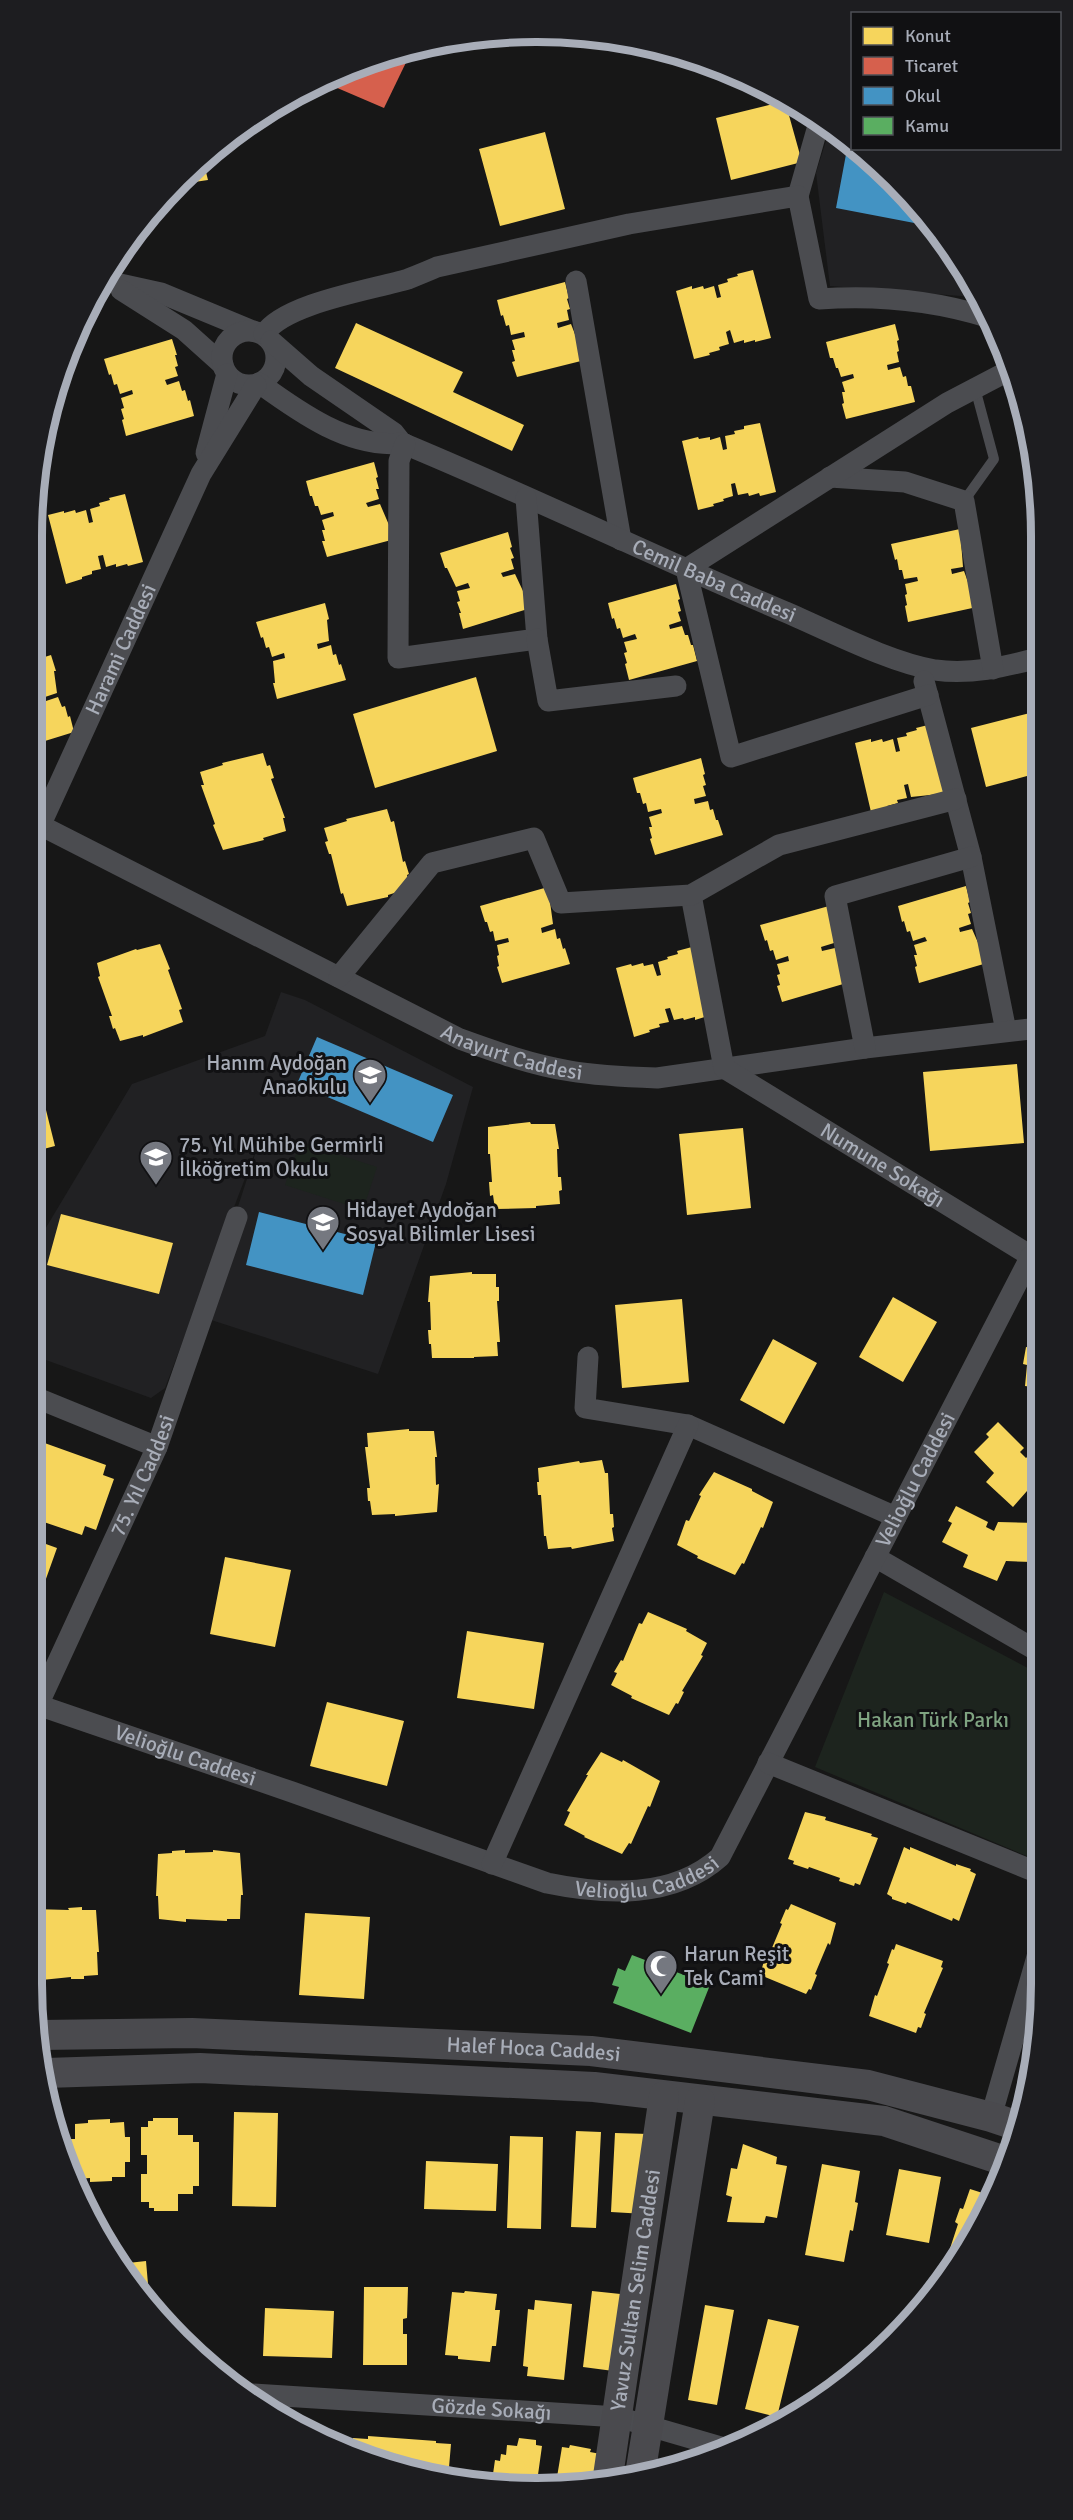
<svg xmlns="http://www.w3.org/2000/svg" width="1073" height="2520" font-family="Signika,sans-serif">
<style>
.built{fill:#212123}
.green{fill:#1d241e}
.homes{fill:#f6d55c}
.shops{fill:#d6604d}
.schools{fill:#4393c3}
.public{fill:#5aae61}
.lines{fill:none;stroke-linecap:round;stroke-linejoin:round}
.lane{stroke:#4b4c50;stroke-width:10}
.street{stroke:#4b4c50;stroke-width:21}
.secondary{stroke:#4a4a4e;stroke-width:30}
.labels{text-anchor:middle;stroke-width:6;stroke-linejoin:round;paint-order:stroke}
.street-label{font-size:21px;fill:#a8adb8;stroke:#111113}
.poi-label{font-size:21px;fill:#a8adb8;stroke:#111113;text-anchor:start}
.park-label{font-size:21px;fill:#7fa381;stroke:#111113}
.rim{fill:none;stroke:#a8adb8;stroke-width:8}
</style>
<rect width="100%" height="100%" fill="#171717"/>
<path class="built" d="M830,128l86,76 58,93 -144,-11 -14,-113z
M281,992l24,8 168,87 -27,97 -68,190 -176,-57 58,-178 -95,249 -14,10 -119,-43v-104l100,-167 133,-48z"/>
<path class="green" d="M300,1142l77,25 -14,43 -78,-25z
M884,1592l157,83v187l-226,-95z"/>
<path class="homes" d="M785,101l17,61 -71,18 -15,-62z
M545,132l20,77 -65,17 -21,-77z
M203,160l5,20 -27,4 -1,-2z
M753,270l18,68 -16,4v-2l-11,3v-3l-10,3 -4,-13 -4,2 3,12 -10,3 1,3 -11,3 1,2 -16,4 -18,-68 16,-5v3l11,-3 1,3 10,-3 3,12 4,-1 -3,-12 10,-3 -1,-3 11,-3 -1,-2z
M565,282l4,16 -2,1 3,10 -3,1 2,10 -12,3 1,5 13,-4 14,36 -68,17 -5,-15 3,-1 -3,-11h3l-3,-10 13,-3 -1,-5 -13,3 -2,-10 -3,1 -3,-11 -2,1 -4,-16z
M356,323l107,49 -10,20 71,33 -12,26 -177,-83z
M895,324l4,16 -2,1 2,10 -2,1 2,10 -12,3 1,5 12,-3 3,10 3,-1 2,10h3l4,16 -69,17 -4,-15 2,-1 -2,-11h3l-3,-10 12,-4 -1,-4 -12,3 -3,-9h-2l-3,-10h-3l-4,-16z
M172,339l5,16h-2l3,11 -3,1 3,9 -13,4 2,5 12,-4 3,10 3,-1 3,11 2,-1 4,16 -68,20 -4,-16 2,-1 -3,-10 3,-1 -3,-10 12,-4 -1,-4 -12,4 -3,-10 -3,1 -3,-11 -2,1 -5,-16z
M760,423l16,69 -16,4 -1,-3 -10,3 -1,-3 -10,2 -3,-12 -4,1 2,12 -10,3 1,2 -11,3 1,2 -16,4 -16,-69 16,-4 1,2 11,-2v3l10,-3 3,13 4,-1 -2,-13 10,-2 -1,-3 10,-2v-3z
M374,462l4,15 -2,1 3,11h-3l3,10 -13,4 2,4 12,-3 15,35 -68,18 -5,-16h3l-3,-11h3l-3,-10 12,-4 -1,-4 -12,3 -3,-9h-3l-3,-10h-2l-4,-15z
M125,494l18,68 -15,4 -1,-2 -11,3v-3l-10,3 -3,-12 -5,1 3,13 -9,2v3l-10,3v2l-16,5 -18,-69 16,-4v2l11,-3 1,3 10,-3 3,13 4,-1 -3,-13 10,-3 -1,-3 11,-3 -1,-2z
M960,529l3,38 -12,2 1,5 12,-3 13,36 -69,15 -3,-16 2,-1 -2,-10 2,-1 -2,-10 13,-3 -1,-4 -13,2 -2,-9h-3l-2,-11 -2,1 -4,-16z
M508,532l4,15 -2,1 4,10 -3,1 3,10 -13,4 2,4 12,-3 16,34 -68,21 -4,-16h2l-4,-11 3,-1 -3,-10 13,-3 -2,-5 -12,4 -9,-19h-2l-5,-15z
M676,584l4,15 -2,1 3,11 -3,1 3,9 -12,4 1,4 12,-3 3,9h3l3,10h2l4,16 -68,19 -4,-16 2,-1 -3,-10 3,-1 -3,-10 13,-3 -2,-5 -12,4 -3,-10 -3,1 -3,-11 -2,1 -4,-16z
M325,603l4,16 -2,1 2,21 -12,3 1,5 13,-4 2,10 3,-1 3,11 2,-1 5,16 -69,19 -4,-16h2l-2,-22 12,-3 -1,-5 -12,4 -3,-10 -3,1 -3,-11 -2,1 -5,-16z
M51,655l5,16h-2l3,22 -12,4 1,4 12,-4 4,10 3,-1 3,11 2,-1 4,16 -42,13v-84z
M476,677l21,74 -122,37 -22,-74z
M1038,711v62l-52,14 -15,-59z
M932,724l17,69 -38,4 -3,-13 -4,1 3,13 -10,2 1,3 -11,3v2l-16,4 -16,-69 16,-4v3l11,-3 1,3 10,-3 3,13 4,-1 -3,-13 10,-2 -1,-3 11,-3 -1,-2z
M263,753l4,13 3,-1 4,13 -3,1 14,39h-2l3,13 -23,7 1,2 -41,10 -10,-25 2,-1 -14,-39h3l-4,-13 23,-7 -1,-2z
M701,758l4,16 -2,1 3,10 -3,1 3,10 -12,3 1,5 13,-3 2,9 3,-1 3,11h2l5,15 -68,20 -5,-16 2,-1 -3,-11h3l-3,-10 13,-4 -1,-4 -13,3 -2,-9 -3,1 -3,-11h-3l-4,-15z
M387,809l4,13 3,-1 9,41 2,-1 4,13 -2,1 3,13 -22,7v2l-41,9 -4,-13 -2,1 -10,-40h-2l-4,-12 3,-1 -4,-13 23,-7 -1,-2z
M966,886l4,16 -2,1 3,10 -3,1 3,10 -12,4 1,4 12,-3 15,34 -68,20 -4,-16 2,-1 -3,-11h3l-3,-10 13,-4 -2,-4 -12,4 -3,-10 -3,1 -3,-11 -2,1 -4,-16z
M548,887l5,37 -12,4 1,5 13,-4 2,10 3,-1 3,11 2,-1 5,16 -68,19 -5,-16 2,-1 -2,-10 2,-1 -2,-10 12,-3 -1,-4 -13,3 -2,-10 -3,1 -3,-10h-2l-5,-16z
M829,906l5,37 -13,4 1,4 13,-3 15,34 -68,20 -5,-16 3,-1 -3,-10 3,-1 -3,-10 12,-3 -1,-5 -12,4 -3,-10 -3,1 -3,-11 -2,1 -5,-16z
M160,944l10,25 -2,1 14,39 -3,1 4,12 -40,15v-2l-23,6 -5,-13 -2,1 -4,-13h3l-14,-39 2,-1 -3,-13 39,-14 1,1z
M692,947l19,68 -16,5v-3l-11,3 -1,-2 -9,2 -4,-12 -5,1 4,13 -10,2 1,3 -11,3 1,2 -16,5 -18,-69 15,-4 1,2 11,-3 1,3 9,-2 4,12 4,-1 -3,-13 10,-3 -1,-2 11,-3 -1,-3z
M1017,1064l7,79 -94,8 -7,-79z
M36,1068l9,36 -13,3v-38z
M32,1108l2,5 12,-3 9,36 -23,6z
M530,1122l1,2h24l4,25h-2l1,28h3l1,13 -3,1 1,13 -24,2v2l-41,1 -2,-14 -3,1 -1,-14h3l-2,-28h-2v-27z
M743,1128l8,80 -64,7 -8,-81z
M61,1214l112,29 -14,51 -112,-29z
M472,1272v2h24v13h3v14h-2l3,41h-3l1,14 -24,1v1h-42l-1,-14h-2l-1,-14h3l-1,-28h-2l2,-26z
M893,1297l44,25 -34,60 -44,-25z
M682,1299l7,83 -67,6 -7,-83z
M773,1339l44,24 -33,61 -44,-24z
M1026,1347l14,2v39l-15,-2 2,-21 -4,-1z
M998,1422l26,26 -4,4 6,6 7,-7 7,3v41l-13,-4 -14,16 -27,-25 8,-9 -20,-21 15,-15 -3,-3z
M409,1429v2h25l3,26h-2l1,28 3,-1 -2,28 -42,4v-2l-23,1 -2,-14h-2l-1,-13h3l-5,-41h3l-1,-14z
M39,1441l67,24 -3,10 11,4 -18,51 -11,-4 -3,9 -50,-17v-68l3,1z
M602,1460l3,13h3l2,41h3l1,13 -2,1 2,13 -42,8 -1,-2 -23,2 -2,-13h-2l-3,-41h-3l-1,-13h2l-1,-14 41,-7 1,2z
M714,1472l38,17v2l21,11 -10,26 -2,-1 -17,37 -2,-1 -7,12 -38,-17 1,-2 -21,-11 9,-25 3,1 12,-25 -2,-1z
M956,1506l32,16 -2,5 8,4 4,-9 39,1v17h-4l-1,22 -26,-1 -9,20 -34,-14 5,-12 -26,-13 10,-19 -4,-2z
M32,1539l25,9 -25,70z
M225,1557l66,13 -16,77 -65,-13z
M648,1612l39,17 -1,2 21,12 -6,12 2,1 -21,35 2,1 -6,12 -2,-1 -7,12 -38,-17 1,-2 -21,-11 6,-12 -3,-1 7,-12 2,1 16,-38 3,1z
M467,1631l77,12 -10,66 -77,-11z
M327,1702l77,19 -17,65 -77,-20z
M601,1752l21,10 1,-2 37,21 -10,26 -2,-1 -17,38 -2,-1 -7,11 -38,-17 1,-1 -21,-11 6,-13 -3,-1 21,-36h-2z
M805,1812l21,5 -1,3 47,14 -1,2 7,2 -18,47 -5,-2 -1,3 -15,-5 1,-3 -31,-11 -1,2 -15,-5 1,-3 -6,-2z
M904,1847l6,3v-3l46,19v-2l15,5 -1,2 6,3 -17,47 -6,-3 -1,3 -45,-19 -1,2 -14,-5v-2l-5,-3z
M185,1850v3l28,-1v-2l27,3 3,42h-2l-1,24h-13v2l-41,-2v3l-27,-3 -1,-23h-2l2,-42 14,-1v-2z
M791,1904l45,19 -6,22 -2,-2 -13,31 2,1 -6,15 -2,-1 -3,5 -46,-19 6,-21 3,1 13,-31 -2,-1 6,-14 2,1z
M82,1907v3h14l3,42h-2l1,23 -14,1v3h-13v-2l-39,4v-72l37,1 -1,-2z
M305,1913l65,4 -6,82 -65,-4z
M896,1944l47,17 -2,6 2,1 -19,45 2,1 -5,14 -3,-1 -2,6 -47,-17 6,-21 2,1 12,-32 -2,-1 5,-14 2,1z
M234,2112l44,1 -2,94 -44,-1z
M153,2118h25v17h15v7h6v44h-6v8h-15v17h-24v-3h-5v-6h-8v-28h6v-19h-6v-28h7v-6h5z
M110,2119v4l14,-1 1,15h5v25h-5v15h-13v4l-22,1v-4l-14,1v-16h-5l-1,-24h5v-15l13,-1v-3z
M576,2131l25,1 -5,96 -25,-1z
M615,2133l34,1 -4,80 -34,-2z
M510,2136l33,1 -2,92 -34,-1z
M743,2144l34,13 -1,7 11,2 -10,52 -11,-2 -2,7 -37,-1 5,-25 -6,-2 5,-27 6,1z
M426,2161l72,3 -2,47 -72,-2z
M822,2164l38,7 -5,31 3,1 -5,28 -3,-1 -6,32 -39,-7z
M899,2169l42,8 -12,66 -43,-8z
M970,2189l22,7 -18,40 -30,41 -3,-1 17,-52 -3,-2 5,-14 3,1z
M146,2261l4,46 -31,-43z
M364,2287h44l-1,31 -4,1v15h4v31h-44z
M465,2291l32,3 -2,16h5l-4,36h-4l-2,16 -32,-3v-3l-13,-1 7,-63 12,1z
M592,2291l38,4 -9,77 -38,-5z
M535,2300l37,4 -8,76 -37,-4 1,-9 -5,-1 5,-57 6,1z
M705,2305l29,5 -17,95 -29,-5z
M265,2308l69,3 -2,47 -69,-2z
M768,2319l31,7 -22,91 -32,-8z
M368,2436l68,5v2l15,1 -3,35h-10l-86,-32 1,-9 15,1z
M519,2438l17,2v5l6,1 -5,36 -45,-1 3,-21 5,1 1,-7 5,1 1,-10 10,1z
M570,2445l21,4 -1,3 16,3 -5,29 -45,-1 6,-36 7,1z"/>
<path class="shops" d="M413,48l-29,60 -63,-27 85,-32z"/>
<path class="schools" d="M847,149l10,2 59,53 14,22 -94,-18z
M317,1037l136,58 -20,47 -136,-58z
M259,1212l117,30 -13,53 -117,-30z"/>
<path class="public" d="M632,1955l78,30 -19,48 -78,-30 6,-16 -7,-2 6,-17 7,3z"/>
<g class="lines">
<path class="lane" d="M964,501l30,-42 -19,-71"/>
<g class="street">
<path d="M798,196l22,-77"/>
<path d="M102,280l59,13 92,38"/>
<path d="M576,281l45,259"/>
<path d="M121,290l63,40 39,35"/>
<circle cx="249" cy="358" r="27"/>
<path d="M264,334c21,-31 107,-44 144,-55 10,-4 20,-8 29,-12l192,-43 169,-28 21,103c57,-4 113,1 168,18"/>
<path id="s1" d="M271,341l40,35 83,57 8,10c128,53 253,114 381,168 45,19 105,51 152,59 35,5 69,-3 103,-12"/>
<path d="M259,383c40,29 91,66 143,60"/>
<path d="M405,444l-6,17 -1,197 139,-19 -11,-141"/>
<path d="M206,453l21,-79"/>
<path d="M830,477l75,5 59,19 29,168"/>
<path d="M537,639l11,62 128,-15"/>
<path d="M924,681l47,176 35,174"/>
<path d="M928,695l-197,62 -45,-188 261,-166 63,-33"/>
<path id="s2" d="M32,821l428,218c36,13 72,26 110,32 29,5 58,6 87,7l208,-30 174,-20"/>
<path id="s3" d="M41,824l160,-350 55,-89"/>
<path id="s4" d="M691,895l33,173 315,193"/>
<path d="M339,977l93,-114 102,-25 27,65 130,-8 88,-50 177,-46"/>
<path d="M865,1048l-30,-152 136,-39"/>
<path d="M588,1357l-3,51 103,17 208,92"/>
<path d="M32,1396l125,51"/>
<path d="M875,1557l166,96"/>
<path id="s5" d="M32,1703l260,89 255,91c58,12 126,16 173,-26l311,-601"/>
<path id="s6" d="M32,1726l6,-21 119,-258 80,-230"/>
<path d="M768,1763l273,111"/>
<path d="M492,1864l196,-439"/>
<path d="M991,2117l50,-174"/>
<path id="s7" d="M252,2394l366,23 110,32"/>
</g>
<g class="secondary">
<path id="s8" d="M40,2035l152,-2 399,18 277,34 123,32 27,9"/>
<path d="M46,2073l154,-5 394,19 290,34 124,41"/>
<path d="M640,2475l60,-374"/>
<path id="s9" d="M607,2483l57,-387"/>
</g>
</g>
<defs>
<g id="school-pin" transform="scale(1.725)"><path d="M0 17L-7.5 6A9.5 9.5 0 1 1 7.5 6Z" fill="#757880" stroke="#111113"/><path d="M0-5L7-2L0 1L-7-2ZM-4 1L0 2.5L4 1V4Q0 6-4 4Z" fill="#fff"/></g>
<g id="mosque-pin" transform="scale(1.725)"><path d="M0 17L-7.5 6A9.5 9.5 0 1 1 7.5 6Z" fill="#757880" stroke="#111113"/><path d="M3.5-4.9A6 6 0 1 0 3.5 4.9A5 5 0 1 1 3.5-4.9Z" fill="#fff"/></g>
</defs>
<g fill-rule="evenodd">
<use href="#school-pin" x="370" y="1075"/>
<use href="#school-pin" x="156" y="1157"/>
<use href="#school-pin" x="323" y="1222"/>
<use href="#mosque-pin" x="661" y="1966"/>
</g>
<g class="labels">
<g class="street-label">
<text dy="7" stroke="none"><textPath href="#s1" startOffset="508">Cemil Baba Caddesi</textPath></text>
<text dy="7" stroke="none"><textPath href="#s3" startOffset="192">Harami Caddesi</textPath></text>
<text dy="7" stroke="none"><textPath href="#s2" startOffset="534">Anayurt Caddesi</textPath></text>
<text dy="7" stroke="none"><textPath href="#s4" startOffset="362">Numune Sokağı</textPath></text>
<text dy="7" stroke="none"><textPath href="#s6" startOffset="274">75. Yıl Caddesi</textPath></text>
<text dy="7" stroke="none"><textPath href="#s5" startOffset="1152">Velioğlu Caddesi</textPath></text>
<text dy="7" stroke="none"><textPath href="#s5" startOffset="162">Velioğlu Caddesi</textPath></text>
<text dy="7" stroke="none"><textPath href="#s5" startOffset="648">Velioğlu Caddesi</textPath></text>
<text dy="7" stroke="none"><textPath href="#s8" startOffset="494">Halef Hoca Caddesi</textPath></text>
<text dy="7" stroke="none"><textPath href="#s9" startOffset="195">Yavuz Sultan Selim Caddesi</textPath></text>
<text dy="7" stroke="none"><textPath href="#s7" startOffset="240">Gözde Sokağı</textPath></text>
</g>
<g class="poi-label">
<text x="347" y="1070" text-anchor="end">Hanım Aydoğan<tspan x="347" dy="24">Anaokulu</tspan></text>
<text x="179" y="1152">75. Yıl Mühibe Germirli<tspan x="179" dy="24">İlköğretim Okulu</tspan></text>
<text x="346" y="1217">Hidayet Aydoğan<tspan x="346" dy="24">Sosyal Bilimler Lisesi</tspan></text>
<text x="684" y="1961">Harun Reşit<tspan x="684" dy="24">Tek Cami</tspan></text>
</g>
<g class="park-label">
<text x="933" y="1727">Hakan Türk Parkı</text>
</g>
</g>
<path d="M0 0H1073V2520H0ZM536 42H537A494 494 0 0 1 1031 536V1984A494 494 0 0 1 537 2478H536A494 494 0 0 1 42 1984V536A494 494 0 0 1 536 42Z" fill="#1d1d20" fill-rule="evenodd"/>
<path class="rim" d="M536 42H537A494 494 0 0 1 1031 536V1984A494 494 0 0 1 537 2478H536A494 494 0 0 1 42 1984V536A494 494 0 0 1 536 42Z"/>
<rect x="851" y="12" width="210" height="138" fill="#111113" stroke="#4d4f55" stroke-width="1.5"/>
<rect x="863" y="27" width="30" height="18" fill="#f6d55c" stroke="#4d4f55" stroke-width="1.5"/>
<text x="905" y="42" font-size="18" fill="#a8adb8">Konut</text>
<rect x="863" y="57" width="30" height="18" fill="#d6604d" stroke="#4d4f55" stroke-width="1.5"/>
<text x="905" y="72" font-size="18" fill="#a8adb8">Ticaret</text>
<rect x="863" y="87" width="30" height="18" fill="#4393c3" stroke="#4d4f55" stroke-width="1.5"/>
<text x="905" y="102" font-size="18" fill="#a8adb8">Okul</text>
<rect x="863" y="117" width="30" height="18" fill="#5aae61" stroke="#4d4f55" stroke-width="1.5"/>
<text x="905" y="132" font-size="18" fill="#a8adb8">Kamu</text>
</svg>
